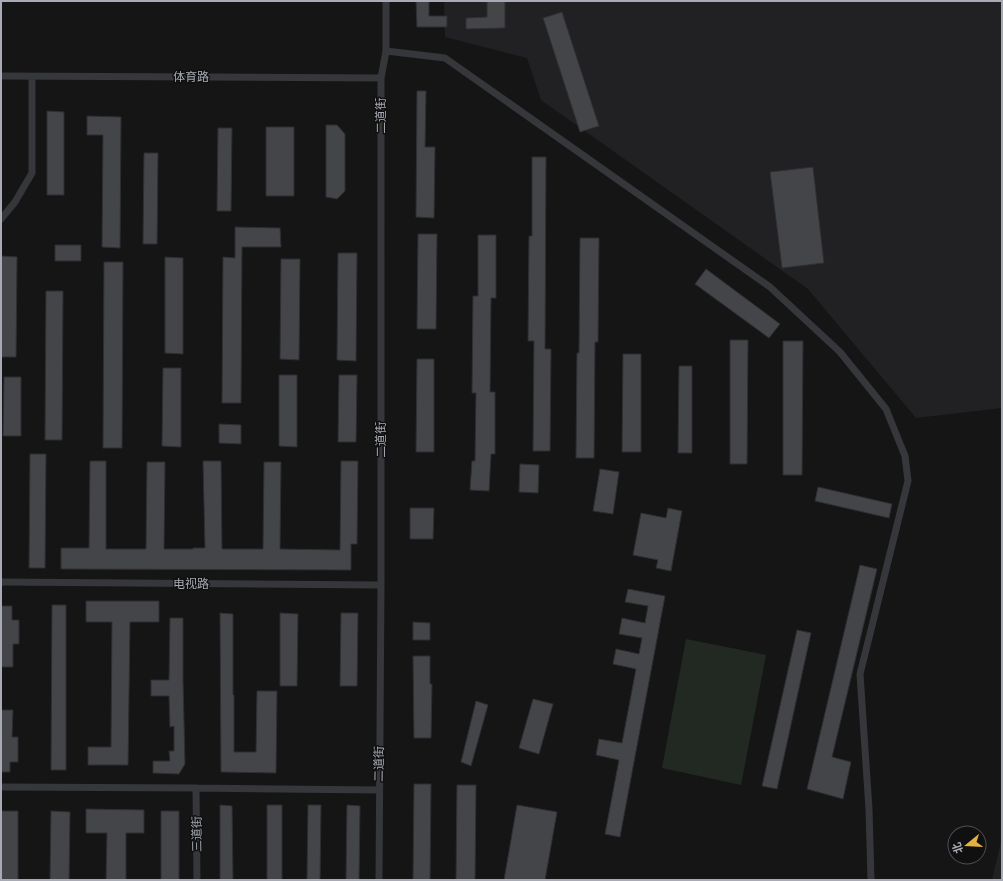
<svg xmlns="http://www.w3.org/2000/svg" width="1003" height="881" font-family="Inter,'Noto Sans SC',sans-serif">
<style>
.built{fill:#212123}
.green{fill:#212922}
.building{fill:#444549;stroke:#2f2f32}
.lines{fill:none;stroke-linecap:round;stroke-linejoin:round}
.minor{stroke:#36373b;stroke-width:7}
.labels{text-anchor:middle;stroke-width:3;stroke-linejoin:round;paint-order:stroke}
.street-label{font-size:12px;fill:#a8abb5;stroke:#101011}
</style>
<rect width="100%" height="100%" fill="#151516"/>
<path class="built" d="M444,1h558v407l-86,10 -108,-129 -267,-189 -14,-42 -82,-21z
M1002,837v43h-10z"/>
<path class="green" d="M686,639l80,16 -25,130 -79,-17z"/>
<path class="building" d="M416,1h13v15h18v11h-30z
M487,1h18v27l-39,1v-11l21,-1z
M562,12l37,114 -19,6 -37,-114z
M417,91h9l-1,56h10l-1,71 -18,-1z
M47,111l17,1v83h-17z
M87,116l34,1 -1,131 -18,-1 1,-112h-16z
M326,125h11l8,9v57l-8,8 -11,-2z
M266,127h28v69h-28z
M218,128h14l-1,83h-14z
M144,153h14l-1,91h-14z
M532,157h14l-1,192h6l-1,102h-17l1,-110h-6l1,-105h3z
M813,167l11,96 -42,5 -12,-96z
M235,227l45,1 1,19h-39l-1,156h-19l1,-146 12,1z
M418,234h19l-1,95h-19z
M478,235h18v63h-5l-1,94h5v62h-4l-2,37 -19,-1 2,-29h3l1,-68h-4l1,-97h5z
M580,238h19l-1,104h-3l-1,116h-18l1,-105h2z
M55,245h26v16h-26z
M338,253h19l-1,108 -19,-1z
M1,256l16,1 -1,100h-15z
M165,257l18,1v96l-18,-1z
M281,259h19l-1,101 -19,-1z
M104,262h19l-1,186h-19z
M706,269l74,55 -11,14 -74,-54z
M46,291h17l-1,149h-17z
M730,340h18l-1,124h-17z
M783,341h20l-1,134h-19z
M623,354h18v98h-19z
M417,359h17v93h-18z
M679,366h13v87h-14z
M163,368h18v79l-19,-1z
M279,375h18v72l-18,-1z
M339,375h18l-1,67h-18z
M4,377h17v59h-18z
M219,424l22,1v19l-22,-1z
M30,454h16l-1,114h-16z
M90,461h16v88h40l1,-87h18l-1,87h29v-1h12l-2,-87h18l1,88h41l1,-87h17l-1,87 60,1 1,-89h17l-1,83h-6v26l-290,-1v-21h28z
M520,464l19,1 -1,28 -19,-1z
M600,469l19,3 -6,42 -20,-3z
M818,487l74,17 -3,14 -74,-17z
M410,508h24l-1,31h-23z
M668,508l14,3 -11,60 -15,-3 2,-8 -25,-5 8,-42 25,5z
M860,565l17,4 -45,188 19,5 -8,37 -36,-10z
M628,589l37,7 -45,241 -15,-3 14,-74 -23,-5 3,-16 23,4 14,-74 -23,-5 3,-15 23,5 3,-16 -23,-4 3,-16 23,5 3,-17 -23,-4z
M86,601h73v21h-29l-2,143h-40v-18h23l1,-125h-26z
M52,605h14v165h-15z
M1,606h11v14h7v24h-6v23h-12z
M220,613l13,1v81h1v57h22l1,-61h20l-1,82 -55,-1z
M280,613l18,1 -1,72h-17z
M341,613h17l-1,73h-17z
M170,618h13v62l2,84 -6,10 -26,-1v-12h17l-1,-10h5v-25l-4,1 -1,-31h-18v-16h18z
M413,622l17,1v17h-17z
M797,630l14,3 -34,156 -15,-3z
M413,656h17v28h2l-1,54h-17z
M533,699l20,5 -14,50 -20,-6z
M476,701l12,4 -17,61 -10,-4z
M1,710h12l-1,27h6v25h-8v10h-9z
M414,784h17l-1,96h-17z
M457,785h19l-1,95h-19z
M220,805l12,1 1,74h-13z
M267,805h15v75h-15z
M308,805h13l-1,75h-13z
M347,805l13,1 -1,74h-13z
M517,805l40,7 -12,68h-41z
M86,809l58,1v23h-18v47h-20l1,-47h-21z
M1,811h17v69h-17z
M51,811l19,1 -1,68h-19z
M161,811h18v69h-18z"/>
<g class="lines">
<path class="minor" d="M386,51l59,7 325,229 70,65 46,57 19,47 3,25 -48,193 9,135 2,71
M1,76l380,2
M1,219l14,-17 17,-29v-96
M1,582l380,3
M1,787l195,1 183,2
M196,788l1,92
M379,880l2,-295v-507l5,-27v-50"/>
</g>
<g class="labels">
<g class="street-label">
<text x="191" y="81">体育路</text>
<text transform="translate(381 116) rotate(-90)" y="4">二道街</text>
<text transform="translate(381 440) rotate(-90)" y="4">二道街</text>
<text x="191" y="588">电视路</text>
<text transform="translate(379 764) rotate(-89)" y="4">二道街</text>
<text transform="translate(197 834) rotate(-91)" y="4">三道街</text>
</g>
</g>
<rect width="1003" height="881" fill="none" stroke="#a8abb5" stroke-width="4"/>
<g transform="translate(967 845) rotate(252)"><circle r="19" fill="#101011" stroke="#4d4e53"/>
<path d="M0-3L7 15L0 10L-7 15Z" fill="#e2b342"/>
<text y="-6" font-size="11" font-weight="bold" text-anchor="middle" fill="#a8abb5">北</text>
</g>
</svg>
